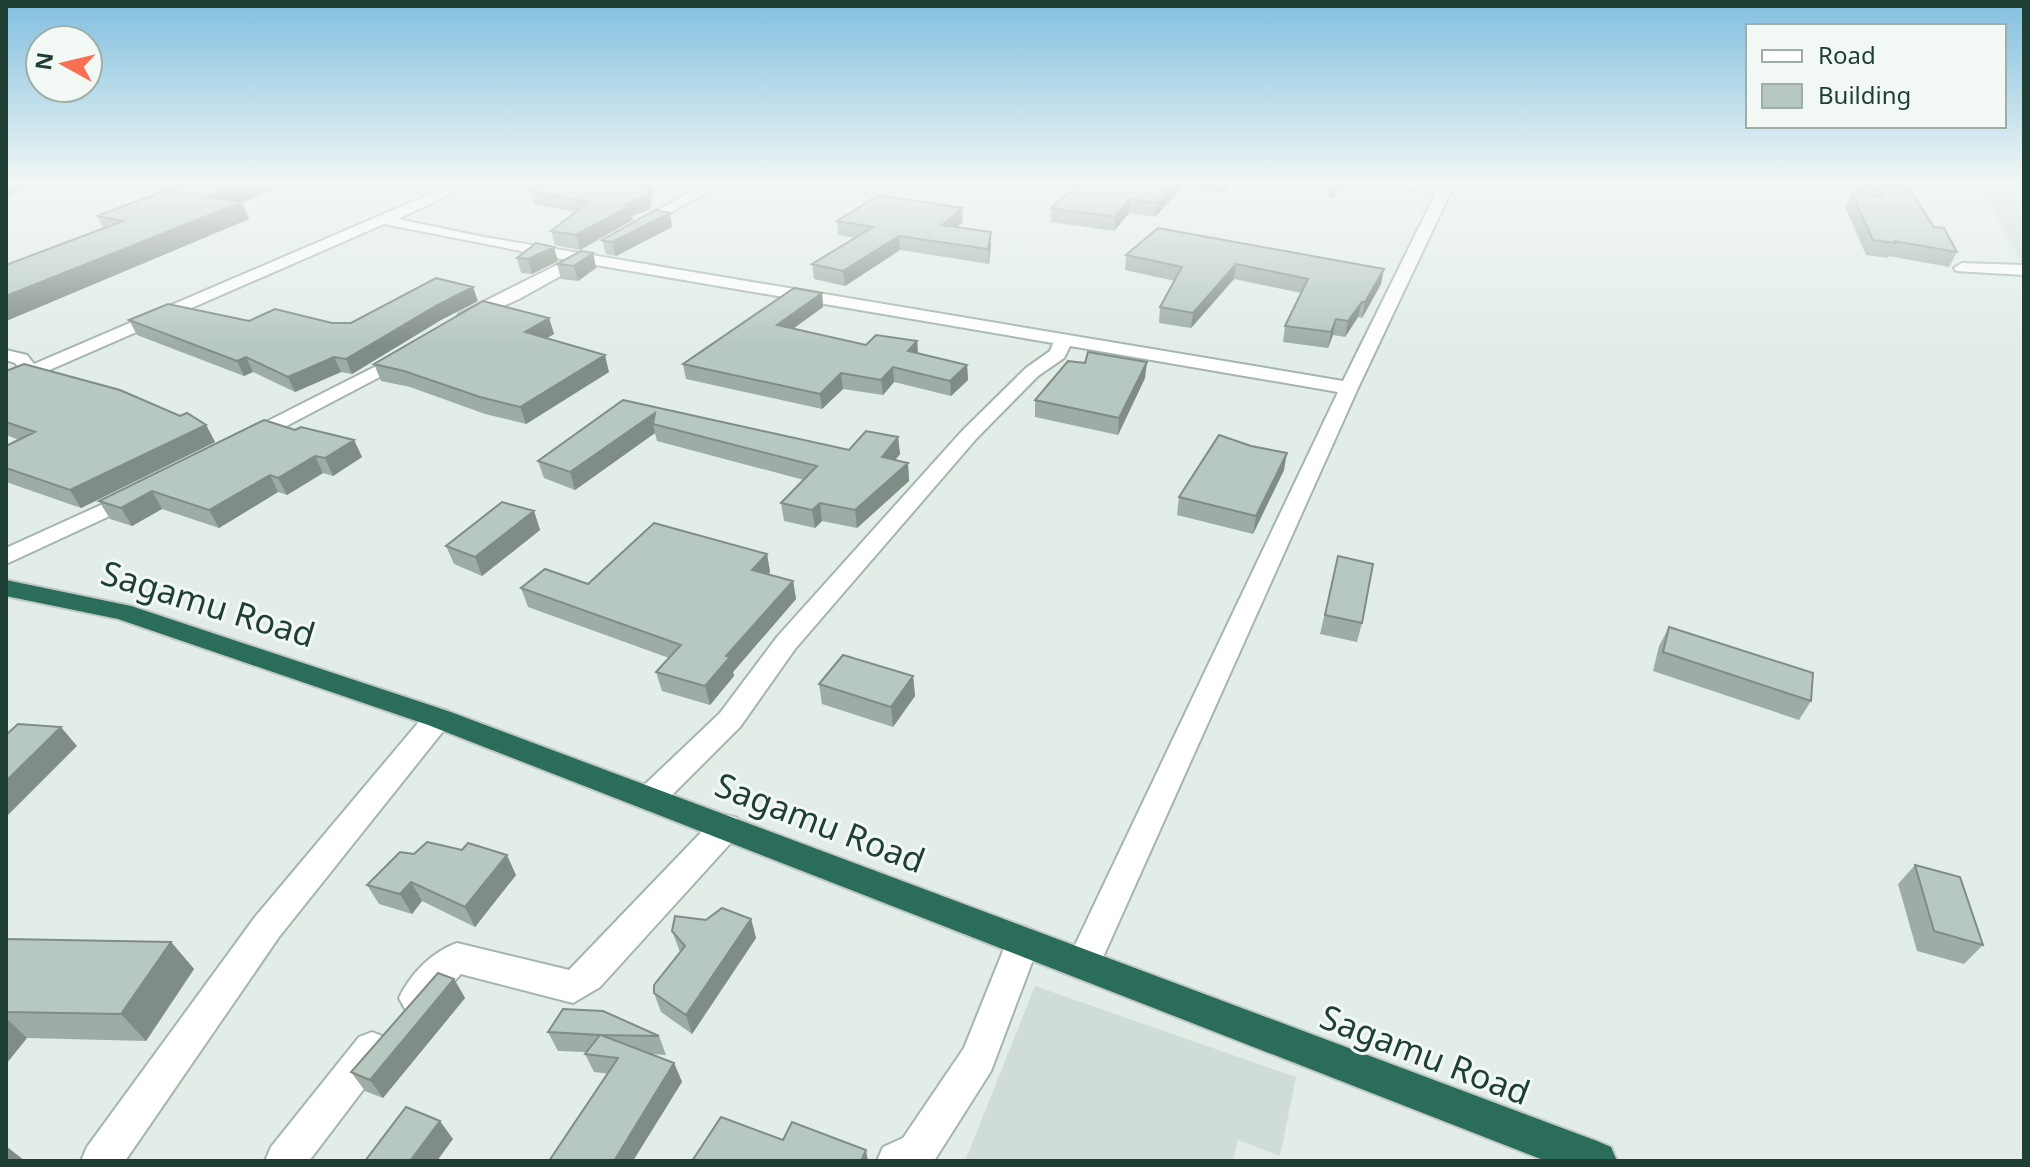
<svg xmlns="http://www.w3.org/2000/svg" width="2030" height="1167" font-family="'Noto Sans',sans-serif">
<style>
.built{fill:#d0ddd6}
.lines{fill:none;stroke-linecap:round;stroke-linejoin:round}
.street-casing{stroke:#a4b5ae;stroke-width:4}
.highway-casing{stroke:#c1c9c6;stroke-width:4}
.street{fill:#fff;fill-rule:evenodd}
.highway{fill:#2a6d5a;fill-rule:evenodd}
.wall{fill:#9daca5}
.shaded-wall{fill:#808c86}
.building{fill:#b7c8c0;stroke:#808c86;stroke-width:2}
.labels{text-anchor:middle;stroke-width:6;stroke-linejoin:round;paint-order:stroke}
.near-street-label{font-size:34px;fill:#203f34;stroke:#f2f9f5}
</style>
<rect width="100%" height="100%" fill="#e2ede7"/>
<path class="built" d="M1978,183h46v84z
M1035,986l261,91 -16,79 -42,-16 -5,21h-268z"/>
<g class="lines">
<g class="street-casing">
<path id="street" d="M152,183c24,0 47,5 71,6 15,1 34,-6 51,-6l-48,15 -68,-11z
M456,183h18l-76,36 86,18 859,144 93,-188 -43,-6 -6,-4h68l-97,205 -263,587 -12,4 -12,-4 -5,-11 272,-572 -268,-46 -6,12 -26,18 -62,63 -181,210 -55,78 -79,79 -11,4 -11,-4 -4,-8 4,-8 81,-77 57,-76 185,-206 64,-63 24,-17 3,-8 -469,-80 -65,36 -54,24 -6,-1 -2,-4 2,-4 108,-54 -183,-36 -378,165v-13l14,-6 -5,-7 -9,-3v-10l21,5 7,9z
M707,183h16l-84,47 -5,1 -7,-4z
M1962,263l62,2v10l-68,-4 -2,-3z
M404,352l9,5 -3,4 -154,81h-14l-3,-4 3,-4z
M134,490l8,1 3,5 -3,5 -136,63v-16z
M438,708l10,3 4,7 -4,7 -169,212 -154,224h-44l6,-14 168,-230 173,-206z
M726,815l11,3 4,9 -4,9 -137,151 -27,16 -112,-29 -32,35 -12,5 -12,-5 -6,-11c12,-25 33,-46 58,-55l112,27 146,-152z
M1023,926l12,5 5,10 -49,130 -57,90h-57l6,-14 20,-9 61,-90 47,-117z
M372,1032l13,5 5,12 -5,12 -76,100h-44l6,-14 88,-110z"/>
</g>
<g class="highway-casing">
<path id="highway" d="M6,580l125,26 317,105 1149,430 14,6 6,14h-71l-1118,-436 -310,-106 -112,-23z"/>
</g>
<use href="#street" class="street"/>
<use href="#highway" class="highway"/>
</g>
<path class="wall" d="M186,183h102l-46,20 7,16 -243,102v-56l97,-37 -6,-12z
M524,183h130l-4,26 -18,7 1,4 -53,30 -25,-5 -4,-14 24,-19 -41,-8 -3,-12 -4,-1z
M1080,183h152l-9,10 -39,-7 -29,31 -26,-4 -15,18 -63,-9v-14z
M1331,183h15l-15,16 -3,-2z
M1878,185l56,42 23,25 -8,15 -60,-11 -1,2 -22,-3 -21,-48 7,-14 21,3z
M670,213l2,14 -56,29 -10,-2 -4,-14z
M837,221l126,1 -6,5 34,5v14l-2,18 -89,-14 -55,36 -31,-7 -2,-15 43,-26 -17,-3z
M1158,228l223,56 -19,34 -4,-1 -13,20 -12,-2 -5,13 -45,-6 2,-16 16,-33 -67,-14 -43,49 -32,-5 1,-16 15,-26 -50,-11 1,-15z
M593,253l3,15 -18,13 -17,-2 -4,-15z
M517,258l41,3 -26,13 -11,-1z
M822,293l1,14 -29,21 72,17 51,-4 1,12 49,12 1,15 -17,16 -57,-14 -11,13 -40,-6 -21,20 -136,-30 -3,-15z
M478,301l-37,19 -89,54 -11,-2 -46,20 -42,-20 -9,4 -107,-41 -8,-15 222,3z
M549,318l5,16 -7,4 62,34 -83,52 -41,-10 -75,-27 -29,-6 -7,-17z
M6,371l174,45 26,9 9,17 -134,66 -75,-26v-36l13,-6 -13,-5z
M1145,378l-27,57 -83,-18v-17z
M623,400l226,50 49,-13 2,17 -5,6 13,3 1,18 -52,47 -35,-7 -7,7 -31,-7 -3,-18 23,-23 -147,-39 -2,-8 -80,57 -31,-12 -6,-17z
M295,430l59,10 8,17 -29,19 -10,-3 -36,22 -9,-3 -59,36 -57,-19 -30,17 -22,-7 -11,-18z
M1284,470l-31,64 -76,-19 2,-18z
M534,511l6,19 -58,46 -28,-12 -8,-18z
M767,554l3,18 -1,2 24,7 3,18 -63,73 1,4 -24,29 -48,-14 -6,-19 13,-14 -141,-51 -7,-19 67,-4z
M1338,556l24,67 -5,19 -37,-8z
M1669,627l142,74 -12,19 -146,-49 6,-25z
M913,676l2,20 -22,31 -71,-23 -3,-20z
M1915,865l68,80 -19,19 -47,-13 -19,-67z
M516,875l-41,52 -53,-26 -10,13 -33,-10 -12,-19z
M751,919l5,19 -64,96 -31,-22 -7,-19 26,-41 -8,-21 34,-11z
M6,939l165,3 23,27 -48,72 -119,-3 -21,26z
M454,979l11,19 -82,100 -18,-7 -14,-19z
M548,1032l111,4 7,19 -14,-1 22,9 8,19 -88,-10 -9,-18 1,-2 -28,-1z"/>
<path class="shaded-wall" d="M11,183h27l-32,14v-12z
M222,183h66l-46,20 7,16 -243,102v-25z
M649,183h5l-4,26 -18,7 1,4 -53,30 -4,-15 46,-30z
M1175,183h10l-1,3 -29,31 1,-14z
M1224,183h8l-9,10z
M1336,183h10l-15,16 3,-13z
M1130,199l-1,14 -15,18 1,-14z
M962,208l1,14 -20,17 -1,-14z
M670,213l2,14 -56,29 -4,-14z
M991,232v14l-2,18 -1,-15z
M899,236l1,14 -55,36 -2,-15z
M554,247l4,14 -26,13 -4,-15z
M593,253l3,15 -18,13 -4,-15z
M1236,264l-2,15 -43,49 2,-15z
M1384,269l-3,15 -19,34 3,-16z
M473,287l5,14 -37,19 -89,54 -6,-15 90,-53z
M822,293l1,14 -44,32 -2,-14z
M1362,302l-4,15 -13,20 3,-16z
M549,318l5,16 -24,14 -5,-16z
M1336,319l-3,16 -5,13 3,-16z
M917,341l1,15 -10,-5z
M605,355l4,17 -83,52 -6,-17z
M246,357l7,15 -9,4 -7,-15z
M334,357l7,15 -46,20 -7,-15z
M1147,362l-2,16 -27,57 1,-17z
M967,365l1,15 -17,16 -1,-15z
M893,367l1,15 -11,13 -2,-15z
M841,373l2,16 -21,20 -2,-15z
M655,413l-2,11 2,9 -80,57 -5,-18z
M206,425l9,17 -134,66 -11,-18z
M898,437l2,17 -17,21 -1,-18z
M354,440l8,17 -29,19 -8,-18z
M1287,453l-3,17 -31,64 3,-18z
M315,456l8,17 -36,22 -9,-17z
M908,463l1,18 -52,47 -2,-18z
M270,475l8,17 -59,36 -10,-18z
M152,491l10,18 -30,17 -11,-18z
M820,503l2,18 -7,7 -3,-18z
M534,511l6,19 -58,46 -7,-19z
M767,554l3,18 -14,16 -4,-18z
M793,581l3,18 -63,73 1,4 -24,29 -5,-19 21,-30z
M913,676l2,20 -22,31 -2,-20z
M61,727l16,19 -69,69 -2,-2v-32z
M507,855l9,20 -41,52 -10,-20z
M411,882l11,19 -10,13 -12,-20z
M751,919l5,19 -64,96 -6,-19z
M171,942l23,27 -48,72 -25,-27z
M454,979l11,19 -82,100 -13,-18z
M6,1018l21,20 -21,26z
M674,1063l8,19 -49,79h-19z
M440,1121l13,18 -16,22h-27z
M6,1146l19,15h-19z
M866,1150l2,11 -6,-2z"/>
<path class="building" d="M186,183h54l-32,14 34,5 -236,94v-31l117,-44 -26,-5z
M547,183h102l-2,12 -25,10 8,1 -54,29 -25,-4 37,-29 -58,-11z
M1080,183h95l-19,20 -26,-4 -15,18 -64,-9z
M1878,185l30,2 26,40 10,1 13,24 -62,-11 1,2 -23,-3 -21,-47 15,-7 5,10 10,-1z
M879,195l83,13 -20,17 49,7 -3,17 -89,-13 -56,35 -31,-7 61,-37 -36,-6z
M655,210l15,3 -58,29 -10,-2z
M1158,228l226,41 -19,33h-3l-14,19 -12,-2 -5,13 -46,-6 23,-47 -72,-15 -43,49 -33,-6 22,-40 -56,-12z
M536,243l18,4 -26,12 -11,-1z
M581,251l12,2 -19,13 -17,-2z
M436,278l37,9 -37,19 -90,53 -12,-2 -46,20 -42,-20 -9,4 -108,-41 39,-16 81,17 26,-12 57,14h19z
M794,288l28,5 -45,32 89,20 10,-10 41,6 -9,10 59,14 -17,16 -57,-14 -12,13 -40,-7 -21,21 -137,-30z
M483,301l66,17 -24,14 80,23 -85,52 -40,-10 -76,-26 -30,-7z
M1088,352l59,10 -28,56 -84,-18 33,-39 17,2z
M24,364l96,26 60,26 7,-3 19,12 -136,65 -64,-22v-22l29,-14 -29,-10v-51z
M623,400l226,50 17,-19 32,6 -16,20 26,6 -53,47 -35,-7 -8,7 -31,-7 36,-37 -164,-42 2,-11 -85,59 -32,-11z
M264,420l31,10 6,-3 53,13 -29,18 -10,-2 -37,22 -8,-3 -61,35 -57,-19 -31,17 -22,-7z
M1219,435l32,11 36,7 -31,63 -77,-19z
M502,502l32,9 -59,46 -29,-11z
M654,523l113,31 -15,16 41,11 -67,75 4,1 -25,29 -49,-14 25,-27 -160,-57 24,-19 43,15z
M1338,556l35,8 -11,59 -37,-8z
M1669,627l144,46 -2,28 -148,-49z
M843,655l70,21 -22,31 -72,-23z
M18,724l43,3 -55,54v-46z
M427,842l35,8 6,-7 39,12 -42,52 -54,-25 -11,12 -33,-9 33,-33 14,2z
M1915,865l45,12 23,68 -49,-14z
M722,908l29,11 -65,96 -32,-22v-8l31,-39 -13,-15 3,-15 31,4z
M6,939l165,3 -50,72 -115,-2z
M438,973l16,6 -84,101 -19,-8z
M563,1009l40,2 56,25 -58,-1 73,28 -60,98h-65l69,-103 -33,-4 15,-19 -52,-3z
M406,1107l34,14 -30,40h-45z
M721,1117l62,23 9,-18 74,28 -4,9 5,2h-175z"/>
<linearGradient id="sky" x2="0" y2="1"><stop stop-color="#81bfe0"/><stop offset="0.53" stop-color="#f2f7f4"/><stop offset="1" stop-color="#f2f7f4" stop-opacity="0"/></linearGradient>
<rect width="2030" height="347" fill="url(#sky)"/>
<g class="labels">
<g class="near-street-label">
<text transform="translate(208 604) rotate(17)" y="12">Sagamu Road</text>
<text transform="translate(820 823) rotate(21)" y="12">Sagamu Road</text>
<text transform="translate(1425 1055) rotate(21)" y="12">Sagamu Road</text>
</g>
</g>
<rect width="2030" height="1167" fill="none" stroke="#203f34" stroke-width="16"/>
<rect x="1746" y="24" width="260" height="104" fill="#f2f9f5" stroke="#9eafa8" stroke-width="2"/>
<rect x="1762" y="50" width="40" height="12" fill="#ffffff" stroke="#9eafa8" stroke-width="2"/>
<text x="1818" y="64" font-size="24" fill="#203f34">Road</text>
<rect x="1762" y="84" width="40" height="24" fill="#b7c8c0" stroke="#9eafa8" stroke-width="2"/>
<text x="1818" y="104" font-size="24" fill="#203f34">Building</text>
<g transform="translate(64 64) rotate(278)"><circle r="38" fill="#f2f9f5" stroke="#9eafa8" stroke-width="2"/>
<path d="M0-6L14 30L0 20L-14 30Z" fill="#fa6e52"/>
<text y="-12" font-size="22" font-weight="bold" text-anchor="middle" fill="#203f34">N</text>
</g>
</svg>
